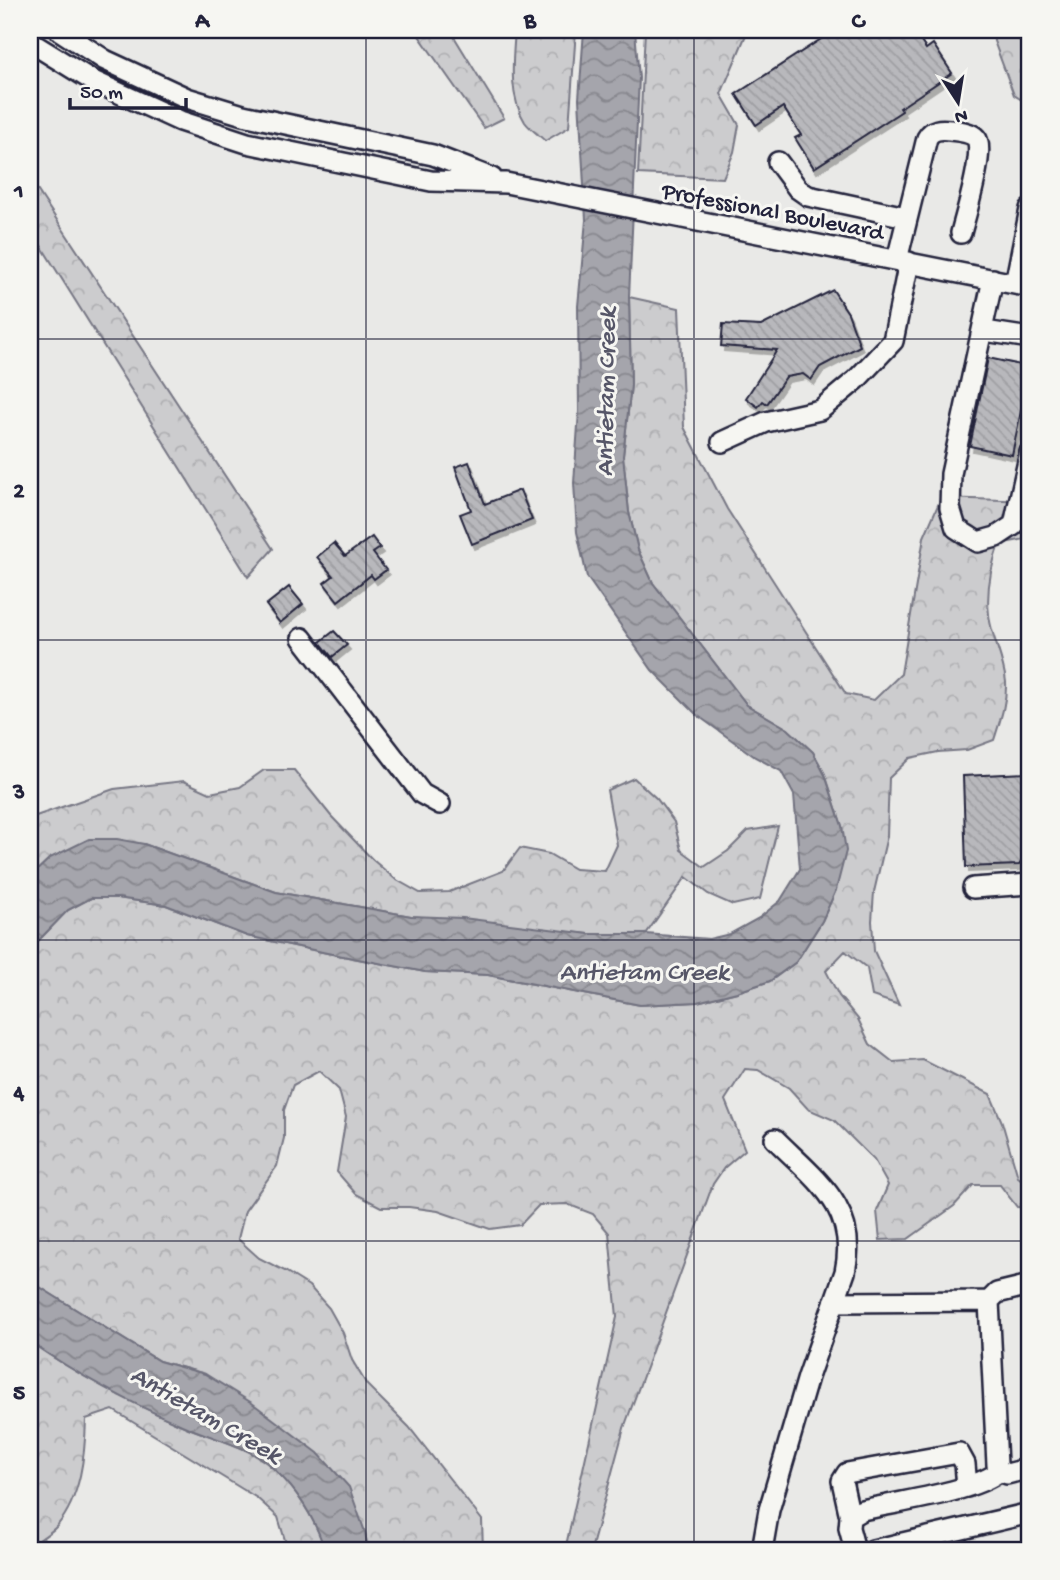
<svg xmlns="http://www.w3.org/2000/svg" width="1060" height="1580" font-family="'Gochi Hand',sans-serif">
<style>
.forest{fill:url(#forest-crowns);stroke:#777784;stroke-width:2}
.water{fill:url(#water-waves);stroke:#71717f;stroke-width:2}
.building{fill:url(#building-back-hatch);stroke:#22223b;stroke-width:2;filter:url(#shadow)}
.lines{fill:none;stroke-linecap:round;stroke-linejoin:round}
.minor-casing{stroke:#22223b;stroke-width:24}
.minor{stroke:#f6f6f2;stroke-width:19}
.grid{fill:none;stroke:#22223b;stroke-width:2;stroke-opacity:0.55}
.labels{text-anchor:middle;stroke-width:6;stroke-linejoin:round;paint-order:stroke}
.street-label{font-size:24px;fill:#22223b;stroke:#f6f6f2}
.water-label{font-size:26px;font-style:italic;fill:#565668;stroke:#f6f6f2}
.neatline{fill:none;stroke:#22223b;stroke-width:2.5}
.grid-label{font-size:23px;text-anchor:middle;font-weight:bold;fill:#22223b}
</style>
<defs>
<pattern id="forest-crowns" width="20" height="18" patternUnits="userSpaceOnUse" patternTransform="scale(1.75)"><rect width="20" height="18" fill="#ccccce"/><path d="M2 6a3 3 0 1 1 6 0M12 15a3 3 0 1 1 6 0" fill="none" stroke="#afafb2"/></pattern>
<pattern id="water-waves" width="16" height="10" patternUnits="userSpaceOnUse" patternTransform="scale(1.75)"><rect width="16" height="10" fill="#a5a5ac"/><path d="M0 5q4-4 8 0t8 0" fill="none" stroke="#86868d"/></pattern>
<pattern id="building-back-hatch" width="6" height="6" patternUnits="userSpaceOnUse" patternTransform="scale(1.75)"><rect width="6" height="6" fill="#b8b8bc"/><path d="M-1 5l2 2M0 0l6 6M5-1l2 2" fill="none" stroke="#9e9ea2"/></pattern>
<filter id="shadow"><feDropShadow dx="3" dy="5" stdDeviation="0" flood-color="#0004"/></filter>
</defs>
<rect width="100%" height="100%" fill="#e9e9e7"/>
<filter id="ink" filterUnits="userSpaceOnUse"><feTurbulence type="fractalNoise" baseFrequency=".0143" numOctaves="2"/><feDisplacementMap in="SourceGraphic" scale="14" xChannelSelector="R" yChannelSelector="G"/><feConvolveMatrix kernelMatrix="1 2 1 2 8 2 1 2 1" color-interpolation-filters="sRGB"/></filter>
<g filter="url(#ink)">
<path class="forest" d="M415,30h35l54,88 -20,10z
M515,30h61l-7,97 -24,14c-6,-6 -15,-12 -20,-19 -17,-27 -12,-63 -10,-92z
M645,30h103l-27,64 18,31 -5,27 -11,26 -85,-4z
M993,30h37v75l-16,-10 -20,-54z
M30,179l243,370 -25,28 -218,-349z
M629,297l50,11 5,119 43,82 119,185 28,6 27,-26 23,-137 17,-39 89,3v22l-4,16 -27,5c-10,28 -15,57 -7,86 5,18 12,33 14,52 1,20 -6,39 -12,58l-27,10 -29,2 -28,6 -21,20 -2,58 -13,56 -2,29 2,30 25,54 -27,-9 -5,-28 -22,-17 -19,20 13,25 19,23 12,25 23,18 30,-2 67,34 12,28 16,55 12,9v22l-13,-1 -17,-22h-27l-19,21 -46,33 -28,1 -3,-29 11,-26 -14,-25 -40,-40 -26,-11 -19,-21 -31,-18 -13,-1 -20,31 20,50 -21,18 -11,16 -89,244 -33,122h-26l52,-233 -8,-84 -16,-19 -26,-10 -28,1 -19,20 -30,4 -52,-18 -29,-4h-28l-25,-13 -19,-22 9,-55 -7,-27 -20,-19 -26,14 -9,25v28l-7,28 -32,45 -7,28 21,19 26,13 24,15 20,22 14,25 9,27 15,25 42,42 73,93 1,30h-115l-3,-18 -160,-158 -46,-13 -129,-80v-329l9,-12 29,-30 23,-12h26l49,7 81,31 80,17 98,19 63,3 152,30 57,-3 40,-10 33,-11 26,-19 26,-41 14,-31 6,-64 -17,-52 -12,-22 -25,-23 -41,-24 -94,-122 -15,-33 -9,-38 -6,-56 8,-71z
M264,770h30l37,46 42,44 22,19 25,14 29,-1 54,-21 17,-23 29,6 26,15 30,2 12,-26 -10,-55 27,-12 23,21 17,23 7,28 23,17 24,-16 20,-20 30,-5 -18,73 -27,6 -25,-11 -22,-17 -40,57h-57l-178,-18 -135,-24 -132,-48 -94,14 -20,19v-59l84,-29 70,-8 26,12 30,-6z
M30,1342c48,33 100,61 154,84 25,11 62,20 83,37 28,23 47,53 58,87h-37l-10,-33 -21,-19 -144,-88 -27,9c-1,36 -5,78 -29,107 -7,8 -19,14 -27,20z"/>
<path class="water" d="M584,30h51l4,48 -10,219 2,88 -8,71 6,56 9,38 15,33 94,122 41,24 25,23 12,23 17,51 4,25 -10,39 -14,31 -26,41 -26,19 -33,11 -40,10 -57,3 -152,-30 -63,-3 -98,-19 -80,-17 -81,-31 -49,-7h-26l-23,12 -29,30 -9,12v-75l20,-19 39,-19h28l27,5 132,48 135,24 52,2 126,16h57l63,5 21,-5 29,-16 21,-17 20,-32 -6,-74 -13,-24 -26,-14 -58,-42 -45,-45 -65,-93 -10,-45 -3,-49 5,-72 -1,-105 8,-86 -7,-121z
M30,1281l129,80 46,13 47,29 66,50 31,34 16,45 3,18h-43c-11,-34 -30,-64 -58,-87 -21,-17 -58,-26 -83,-37 -54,-23 -106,-51 -154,-84z"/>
<path class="building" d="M835,30h78l13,19 7,-5 19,29 -52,35 2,3 -88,57 -19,-30 6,-3 -18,-28 -27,18 -20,-31z
M833,290l15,23 12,33 -40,21 -9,13 -8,-6 -17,3 -19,27 -4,-3 -5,6 -12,-9 31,-48 -56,-4 2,-22 38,2z
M988,358l42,9 -18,88 -42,-9z
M469,462l16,42 35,-14 12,30 -60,24 -12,-30 11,-4 -16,-43z
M372,537l8,11 -7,5 13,17 -12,9 -3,-4 -33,26 -14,-18 9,-7 -16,-19 17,-14 11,13z
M289,587l14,17 -23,19 -14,-18z
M334,631l13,14 -15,12 -12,-15z
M1028,773l2,78 -11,14 -53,2 -3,-91z"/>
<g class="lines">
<g class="minor-casing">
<path id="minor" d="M59,30l46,30 82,38 56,17 190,40 59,23
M30,42l63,39 87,40 67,22 184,38 75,2 524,104
M778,162l20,27 10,7 98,21
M897,260l30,-122c5,-9 13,-9 23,-8 8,1 21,2 26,8 10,11 -11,79 -15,95
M993,279l-42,195 -1,34 6,20 22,14 18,-5 18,-12 16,-73
M1015,284l15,-75
M991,332l39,6
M722,442l44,-20 54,-12 36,-30 37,-39 16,-79
M302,638l120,156 18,10
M973,888l57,-4
M1030,1285l-33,8 -8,8 8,164 3,6 7,3 23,-6
M834,1302l155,-1
M850,1517l-8,-36 5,-8 112,-20 6,11 2,23
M762,1550l7,-40 39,-133 37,-105c14,-64 -29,-92 -70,-133
M855,1550l-6,-22 1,-11 12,-7c35,-8 112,-18 138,-39
M873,1550l157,-37"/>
</g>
<use href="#minor" class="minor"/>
</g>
</g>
<path class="grid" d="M366,30v1520M694,30v1520M30,339h1000M30,640h1000M30,940h1000M30,1241h1000"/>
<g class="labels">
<g class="street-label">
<text transform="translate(773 210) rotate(11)" y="8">Professional Boulevard</text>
</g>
<g class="water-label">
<text transform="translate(604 392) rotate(-89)" y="9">Antietam Creek</text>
<text x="644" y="979">Antietam Creek</text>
<text transform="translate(207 1413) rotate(30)" y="9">Antietam Creek</text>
</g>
</g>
<rect width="1060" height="1580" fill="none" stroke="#f6f6f2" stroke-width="77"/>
<g transform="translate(958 102) rotate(168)" stroke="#f6f6f2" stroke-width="5" paint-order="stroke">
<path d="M0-5L12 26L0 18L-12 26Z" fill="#22223b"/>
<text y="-10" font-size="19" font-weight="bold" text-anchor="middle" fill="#22223b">N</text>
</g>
<path d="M70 98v10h116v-10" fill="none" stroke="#22223b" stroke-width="3.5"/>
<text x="80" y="98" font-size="21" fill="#22223b" stroke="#f6f6f2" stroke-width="5" paint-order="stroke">50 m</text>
<rect x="38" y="38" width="983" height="1504" class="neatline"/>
<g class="grid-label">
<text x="202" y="27">A</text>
<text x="530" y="27">B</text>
<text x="858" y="27">C</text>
<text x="19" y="197">1</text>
<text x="19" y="497">2</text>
<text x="19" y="798">3</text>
<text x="19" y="1099">4</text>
<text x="19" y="1399">5</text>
</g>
</svg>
